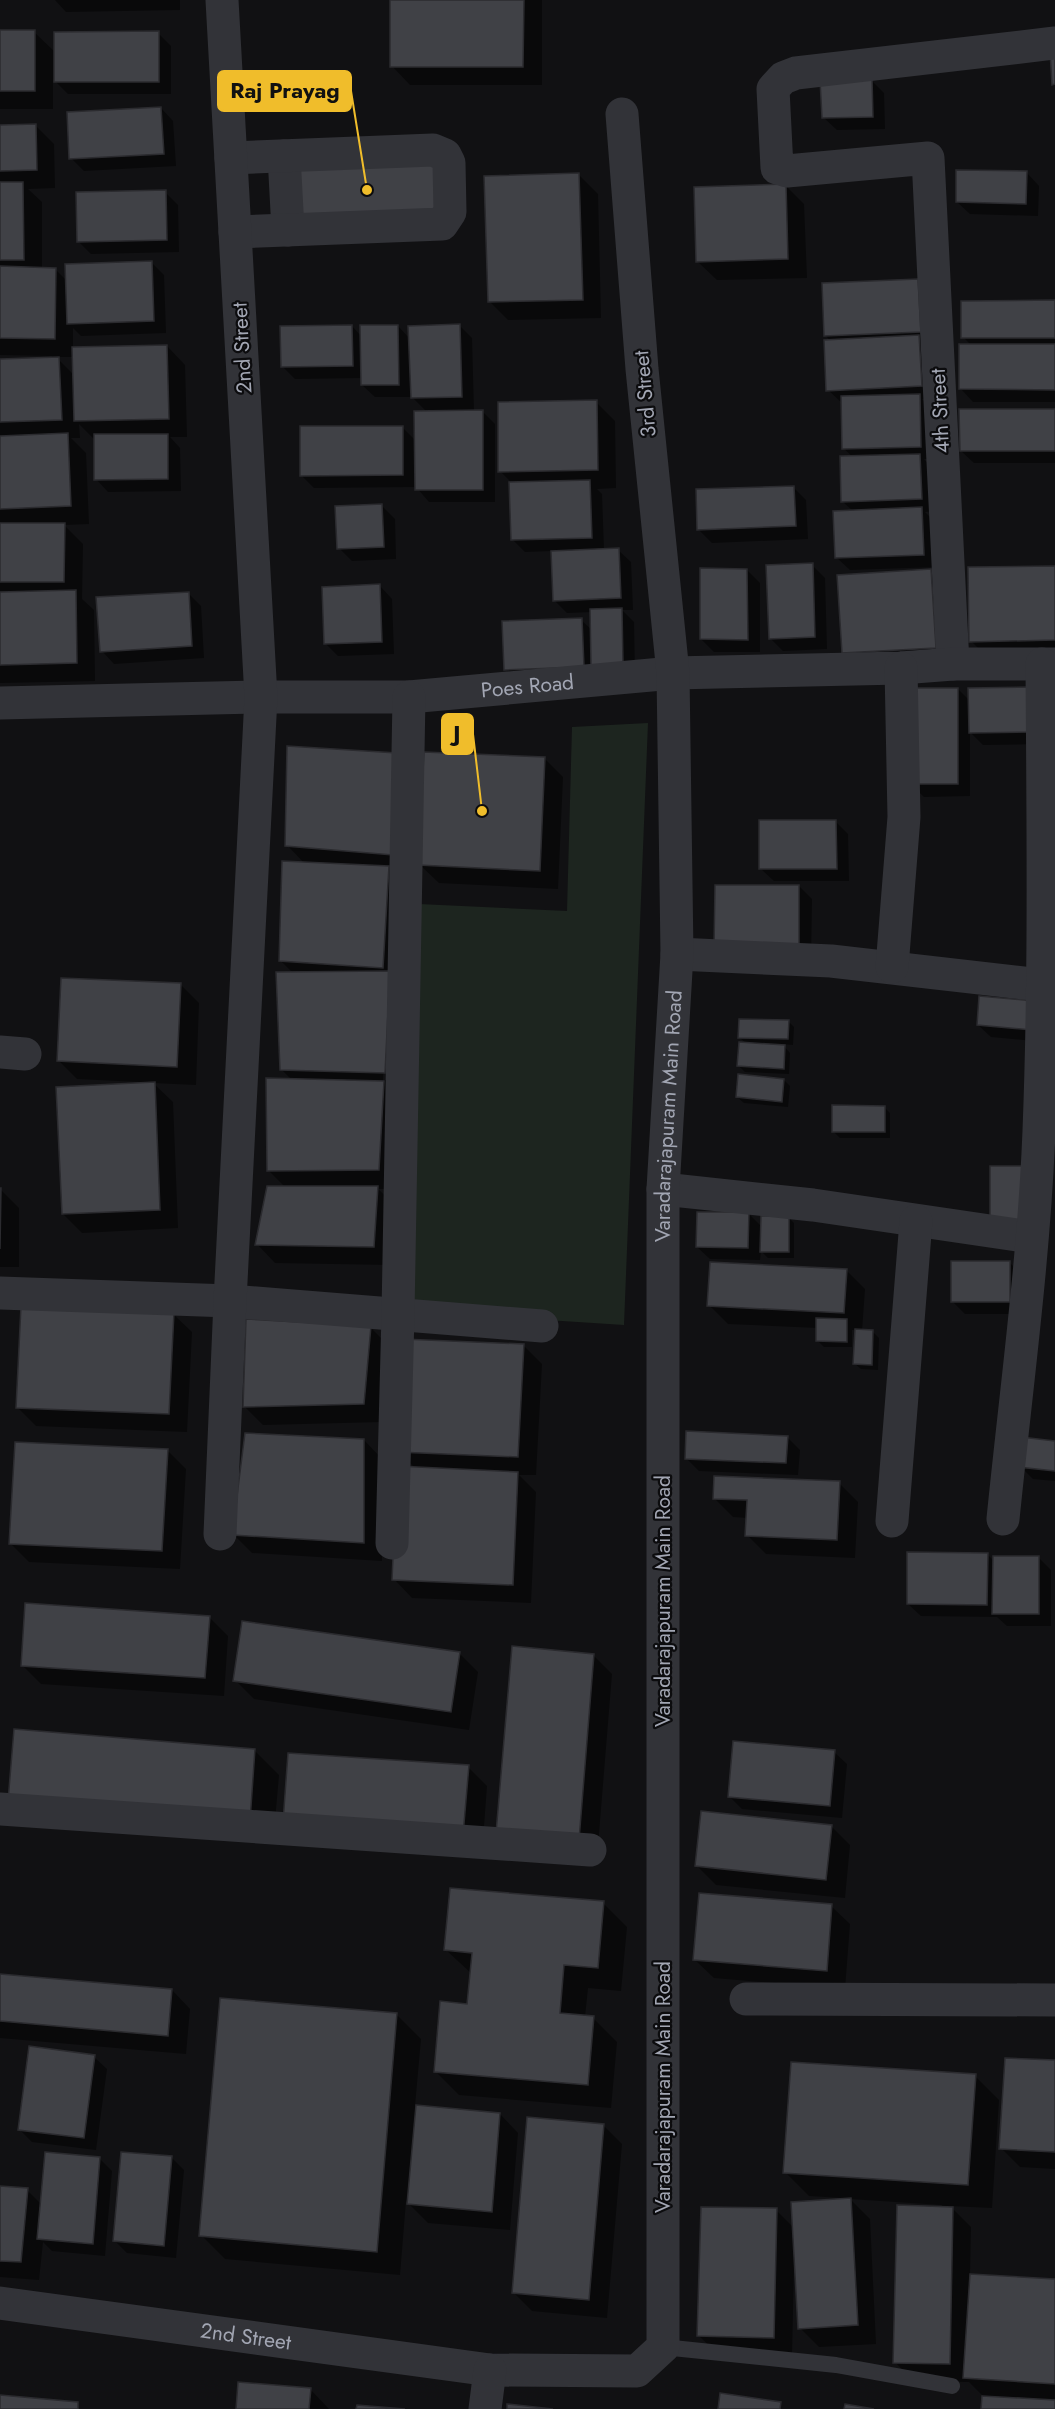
<svg xmlns="http://www.w3.org/2000/svg" width="1055" height="2409" font-family="Jost,sans-serif">
<style>
.green{fill:#1d251f}
.shadow{fill:#0007;fill-rule:evenodd}
.building{fill:#404146;stroke:#2b2b2f;stroke-width:1.5}
.lines{fill:none;stroke-linecap:round;stroke-linejoin:round}
.lane{stroke:#323338;stroke-width:16}
.street{stroke:#323338;stroke-width:33}
.labels{text-anchor:middle;stroke-width:4.5;stroke-linejoin:round;paint-order:stroke}
.street-label{font-size:21px;fill:#a2a6b3;stroke:#0c0c0e}
.leader{fill:none;stroke:#f0bd2b;stroke-width:2}
.callout-dot{fill:#f0bd2b;stroke:#0c0c0e;stroke-width:2}
.callout{fill:#f0bd2b;stroke:#f0bd2b;stroke-width:2}
.callout-label{font-size:22px;text-anchor:middle;font-weight:bold;fill:#111}
</style>
<rect width="100%" height="100%" fill="#111113"/>
<path class="green" d="M648,723l-24,602 -230,-15 25,-406 148,7 5,-184z"/>
<path class="shadow" d="M55,0h125v10l-114,2z
M392,0h150v85h-132l-18,-19z
M0,31l34,1 21,20 103,-19 13,13v48h-103l-15,-15v30h-53z
M871,80l13,13 1,36 -48,1 -13,-12z
M161,108l12,13 3,45 -92,5 -13,-13z
M35,125l19,19 1,44 -27,1 14,13v67h13l12,12 85,-18 12,12 2,58 -85,3 -8,-8v21l94,-3 18,19 2,72h-17l10,11 1,43 -73,1 -12,-13 -2,-40 -15,-15 1,14h-9l15,15 3,71 -25,1 19,19 -1,55 12,11 1,71 -95,2v-322l52,-2v-3l-52,-1v-229zM56,357h18v18z
M1027,173l12,13 -1,30 -68,-2 -13,-12z
M579,175l19,19 3,124 -93,2 -19,-19z
M785,185l19,19 3,74 -90,2 -19,-18z
M165,192l13,13 1,47 -88,2 -13,-13z
M918,280l16,118 -12,1 10,9 1,51h-9l8,9 2,43 -9,1 10,10 2,45 -87,3 -13,-12 16,-47 -10,-9 10,-45 -10,-9 -1,-45 -14,-13 3,-49 -5,-5z
M1055,302v100h-82l-12,-13 10,-44 -8,-8z
M352,326l9,10 37,-10 12,13 50,-13 12,12 2,74 8,-1 13,13v78h-66l-13,-15 -102,1 -13,-13 101,-48 14,14 11,-29 -15,-15h-37l-13,-12v-7l-67,1 -13,-13z
M596,402l19,19 1,67 -19,1 5,5 2,56h14l13,12 2,48h-11l12,12 1,54 -117,6 -12,-12 75,-50 11,10v-18l-25,1 -13,-13 -2,-49 -27,1 -13,-13 -1,-57 -11,-11z
M1055,410v53h-81l-13,-12z
M793,487l13,13 2,39 -96,4 -13,-13z
M382,506l13,13 1,40 -44,2 -13,-13z
M812,565l13,13 2,71 -44,2 -13,-13z
M1055,567v92l-65,1 -19,-19z
M747,570l13,13v69h-46l-13,-13z
M931,570l18,19 5,77 -111,-13z
M380,586l12,13 2,55 -56,2 -12,-12z
M188,593l13,13 3,52 -90,6 -12,-13z
M958,689l12,12 58,-12 13,55 -58,1 -13,-13v64l-46,1 -13,-13z
M397,755v434h-19l18,17 -4,59 -117,-2 -18,-19 28,-57 -17,-17 24,-90 -11,-11 12,-96 -13,-13 25,-96 -18,-19zM388,989l-2,91h-3z
M544,758l19,19 -5,112 -119,-6 -19,-18z
M835,821l13,13 1,47h-75l-13,-12z
M799,886l13,13 -1,60h-83z
M181,985l18,18 -3,82 -43,-2 20,19 5,126 -96,5 -19,-19 77,-132 -63,-3 -18,-18z
M981,998l63,44 -53,-5 -13,-12z
M788,1021l6,6 -1,18 -11,-1 8,9 -1,21 -44,-2 -6,-6 8,-22 -7,-6z
M784,1080l6,6 -2,21 -44,-4 -7,-6z
M884,1107l6,6v25h-50l-6,-6z
M0,1189l19,19v59h-19z
M749,1214l13,13 26,-10 6,6v35h-26l-7,-7 -1,9 -50,-1 -13,-12z
M1009,1262l13,13v39h-57l-12,-12z
M846,1270l19,19 -3,42 11,1 6,6 -1,32 -17,-1 -7,-6 2,-33h-4v17h-28l-6,-6v-13l-90,-4 -19,-19z
M173,1314l19,18 -5,100 -151,-6 -19,-19z
M370,1327l19,19 -7,76 -119,3 -19,-19z
M523,1345l19,19 -6,111h-17l17,17 -5,111 -119,-5 -18,-19 22,-110 -17,-17z
M787,1437l13,13 -2,25 -99,-4 -13,-13z
M364,1440l18,19v102l-130,-8 -18,-18z
M1055,1442v39l-22,-2 -13,-13z
M167,1450l19,19 -6,100 -151,-7 -18,-18z
M839,1483l19,19 -3,56 -89,-4 -19,-19 1,-17 -15,-1 -19,-19z
M987,1554l7,7 44,-4 13,13v56h-44l-10,-9 -76,-1 -13,-12z
M209,1617l19,19 -4,60 -183,-12 -19,-19z
M459,1653l19,19 -9,58 -215,-31 -19,-19z
M593,1655l19,19 -15,184 -81,-7z
M255,1751l24,24 -6,69 -239,-20z
M834,1752l13,12 -5,54 -100,-9 -13,-13z
M468,1767l19,19 -5,67 -179,-13z
M831,1826l19,19 -5,53 -129,-13 -19,-19z
M603,1903l24,24 -6,64 -33,-3 -3,29 8,1 24,24 -6,66 -152,-13 -24,-24 34,-65 3,-32 -26,-24z
M831,1906l19,18 -5,65 -131,-11 -19,-18z
M0,1975l172,15 18,19 -4,45 -186,-16z
M397,2015l24,24 -6,67 85,8 18,19 -8,97 -82,-7 -22,-22 -6,74 -175,-16 -24,-24z
M94,2057l13,12 -11,81 -64,-8 -13,-13z
M1055,2062v107l-35,-2 -19,-19z
M975,2076l24,24 -7,108 -42,-2 21,21 -1,48 85,6v128h-72l1,-12 -15,-15 -56,-1 -18,-19 47,-157 -92,-6 20,20 6,125 -57,3 -19,-19 -4,-64h-2l-2,92 -74,-2 -19,-18 77,-126 18,18 48,-28v-2l-33,-2 -24,-24z
M603,2125l19,19 -15,174 -75,-7 -19,-19z
M171,2157l13,13 -8,88 -49,-5 -13,-13z
M99,2158l13,13 -7,85 -53,-5 -9,-9 -4,38 -39,-3v-90l27,3 15,15z
M310,2389l19,20h-92z"/>
<path class="building" d="M390,0h134l-1,67h-133z
M0,30h35v61h-35z
M159,31v51h-105v-50z
M1055,50v34l-3,1 -2,-34z
M872,78l1,39 -51,1 -2,-38z
M161,107l3,47 -95,5 -2,-47z
M36,124l1,46 -37,1v-46z
M441,159l3,54 -152,6 -2,-52z
M956,170l71,1 -1,33 -70,-2z
M579,173l4,127 -95,2 -4,-126z
M0,182h23l1,78h-24z
M786,184l2,75 -92,3 -2,-75z
M166,190l1,50 -90,2 -1,-50z
M152,261l2,60 -87,3 -2,-60z
M0,266l56,2 -1,71 -55,-1z
M918,279l3,53 -97,4 -2,-53z
M1055,300v38h-94v-37z
M460,324l2,73 -51,1 -3,-72z
M352,325l1,41 -72,1 -1,-41z
M360,325h38l1,60h-38z
M919,335l3,51 -96,5 -2,-51z
M959,344h96v46l-96,-1z
M167,345l2,74 -95,2 -2,-74z
M59,357l3,63 -62,2v-63z
M920,394l1,53 -79,2 -1,-53z
M597,400l1,70 -100,2v-70z
M959,409h96v42h-95z
M483,410v80h-68l-1,-79z
M300,426h103v49l-103,1z
M68,433l3,73 -71,3v-73z
M94,434h74v45l-74,1z
M920,454l2,45 -81,3 -1,-46z
M590,480l2,58 -81,2 -2,-58z
M794,486l2,40 -99,4 -1,-41z
M382,504l2,43 -47,2 -2,-43z
M922,507l2,48 -89,3 -2,-47z
M0,523h65l-1,59h-64z
M619,548l2,50 -68,3 -2,-50z
M813,563l2,74 -46,2 -3,-74z
M1055,566v74l-86,2 -1,-75z
M700,568l47,1 1,71 -48,-1z
M931,569l5,79 -94,5 -5,-78z
M380,584l2,58 -58,2 -2,-57z
M76,590l1,73 -77,2v-73z
M189,592l3,54 -92,6 -4,-55z
M622,608l1,56 -32,1 -1,-56z
M582,618l2,49 -80,3 -2,-49z
M1029,687v45l-60,1 -1,-45z
M909,688h49v96h-49z
M287,746l110,7 -4,102 -108,-9z
M424,752l121,5 -5,114 -122,-6z
M759,820h77l1,49h-78z
M282,861l107,5 -6,102 -104,-7z
M715,885h84v62h-85z
M390,971l-5,102 -105,-3 -4,-98z
M61,978l120,5 -4,84 -120,-6z
M979,996l56,5 -3,29 -55,-5z
M739,1019l50,1 -1,19 -50,-1z
M739,1042l46,3 -1,24 -47,-3z
M738,1074l46,5 -2,23 -46,-5z
M266,1078l118,3 -5,89 -112,1z
M155,1082l5,128 -98,4 -6,-127z
M832,1105l53,1v26h-53z
M990,1166h33v57h-33z
M267,1186h111l-4,61 -119,-2z
M0,1188h1l-1,61z
M697,1212h52l-1,36 -52,-1z
M761,1216h28v36h-29z
M951,1261h59v41h-59z
M710,1262l137,7 -3,44 -137,-7z
M21,1306l153,6 -5,102 -153,-6z
M816,1318l31,1v23l-31,-1z
M246,1319l125,7 -7,78 -121,3z
M855,1329l18,1 -1,35 -19,-1z
M402,1339l122,5 -6,113 -121,-5z
M686,1431l102,5 -2,27 -101,-4z
M245,1433l119,6v104l-132,-8z
M1021,1437l34,4v30l-37,-4z
M15,1442l153,7 -6,102 -153,-7z
M397,1466l121,6 -5,113 -121,-5z
M714,1476l126,5 -3,59 -92,-4 2,-36 -34,-1z
M907,1552l81,1 -1,52 -80,-1z
M993,1556h46v58h-47z
M25,1603l185,13 -5,62 -184,-12z
M242,1621l218,31 -9,60 -218,-31z
M512,1646l82,8 -15,186 -83,-7z
M14,1729l241,20 -5,72 -242,-20z
M733,1741l102,9 -5,56 -102,-9z
M288,1753l181,12 -6,70 -180,-13z
M701,1811l131,14 -6,55 -131,-14z
M450,1888l154,13 -6,67 -34,-3 -4,48 34,3 -6,69 -154,-13 6,-71 27,3 5,-51 -28,-3z
M699,1893l133,11 -5,67 -134,-11z
M0,1974l172,15 -4,47 -168,-15z
M220,1998l177,15 -20,239 -178,-16z
M29,2046l66,9 -11,83 -66,-8z
M1005,2058l50,2v92l-56,-3z
M791,2062l185,12 -8,111 -185,-12z
M416,2105l84,8 -8,99 -85,-8z
M527,2117l77,7 -15,176 -77,-7z
M45,2152l55,5 -7,87 -56,-5z
M121,2152l51,4 -8,90 -51,-5z
M0,2186l28,2 -7,74 -21,-1z
M851,2198l7,127 -60,4 -7,-127z
M897,2205l56,2 -3,157 -57,-1z
M701,2207l76,1 -3,130 -77,-2z
M970,2274l85,5v105l-92,-6z
M238,2382l73,6 -2,21h-73z
M720,2393l61,9 -1,7h-62z
M0,2395l78,7v7h-78z
M982,2396l73,4v9h-74z
M507,2404l46,5h-46z
M845,2404l29,5h-30z
M357,2405l48,4h-49z"/>
<g class="lines">
<path class="lane" d="M663,2347l173,18 116,21"/>
<g class="street">
<path d="M284,156l4,74"/>
<path d="M231,158l202,-8 12,5 4,8 1,49 -8,12 -207,8"/>
<path d="M953,664l-25,-506 -141,13 -10,-3 -4,-79 10,-11 13,-5 259,-30"/>
<path id="s1" d="M0,703l261,-6h148l264,-24 228,-5 52,-4h102"/>
<path d="M677,954l154,7 210,24"/>
<path d="M892,967l12,-150 -3,-149"/>
<path d="M0,1052l25,2"/>
<path d="M663,1189l150,16 218,32"/>
<path d="M0,1293l230,8 312,25"/>
<path d="M1003,1519c13,-129 31,-259 36,-388 6,-155 4,-311 3,-467"/>
<path d="M892,1521l24,-300"/>
<path d="M220,1534l10,-233 31,-604 -39,-697"/>
<path d="M392,1543l6,-229 11,-617"/>
<path d="M0,1809l590,41"/>
<path d="M746,1999l309,1"/>
<path id="s2" d="M0,2303l490,67 147,1 26,-24v-1158l14,-235 -4,-281 -31,-304 -20,-255"/>
<path d="M485,2409l5,-39"/>
</g>
</g>
<g class="labels">
<g class="street-label">
<text transform="translate(242 348) rotate(-93)" y="7">2nd Street</text>
<text transform="translate(645 394) rotate(-95)" y="7">3rd Street</text>
<text transform="translate(940 411) rotate(-93)" y="7">4th Street</text>
<text dy="7" stroke="none"><textPath href="#s1" startOffset="528">Poes Road</textPath></text>
<text dy="7" stroke="none"><textPath href="#s2" startOffset="1908">Varadarajapuram Main Road</textPath></text>
<text transform="translate(663 1601) rotate(-90)" y="7">Varadarajapuram Main Road</text>
<text transform="translate(663 2087) rotate(-90)" y="7">Varadarajapuram Main Road</text>
<text dy="7" stroke="none"><textPath href="#s2" startOffset="248">2nd Street</textPath></text>
</g>
</g>
<path class="leader" d="M367 190L351 91M482 811L473 734"/>
<g class="callout-dot">
<circle cx="367" cy="190" r="6"/>
<circle cx="482" cy="811" r="6"/>
</g>
<g class="callout">
<rect x="218" y="71" width="133" height="40" rx="6"/>
<rect x="442" y="714" width="31" height="40" rx="6"/>
</g>
<g class="callout-label">
<text x="285" y="98">Raj Prayag</text>
<text x="457" y="741">J</text>
</g>
</svg>
